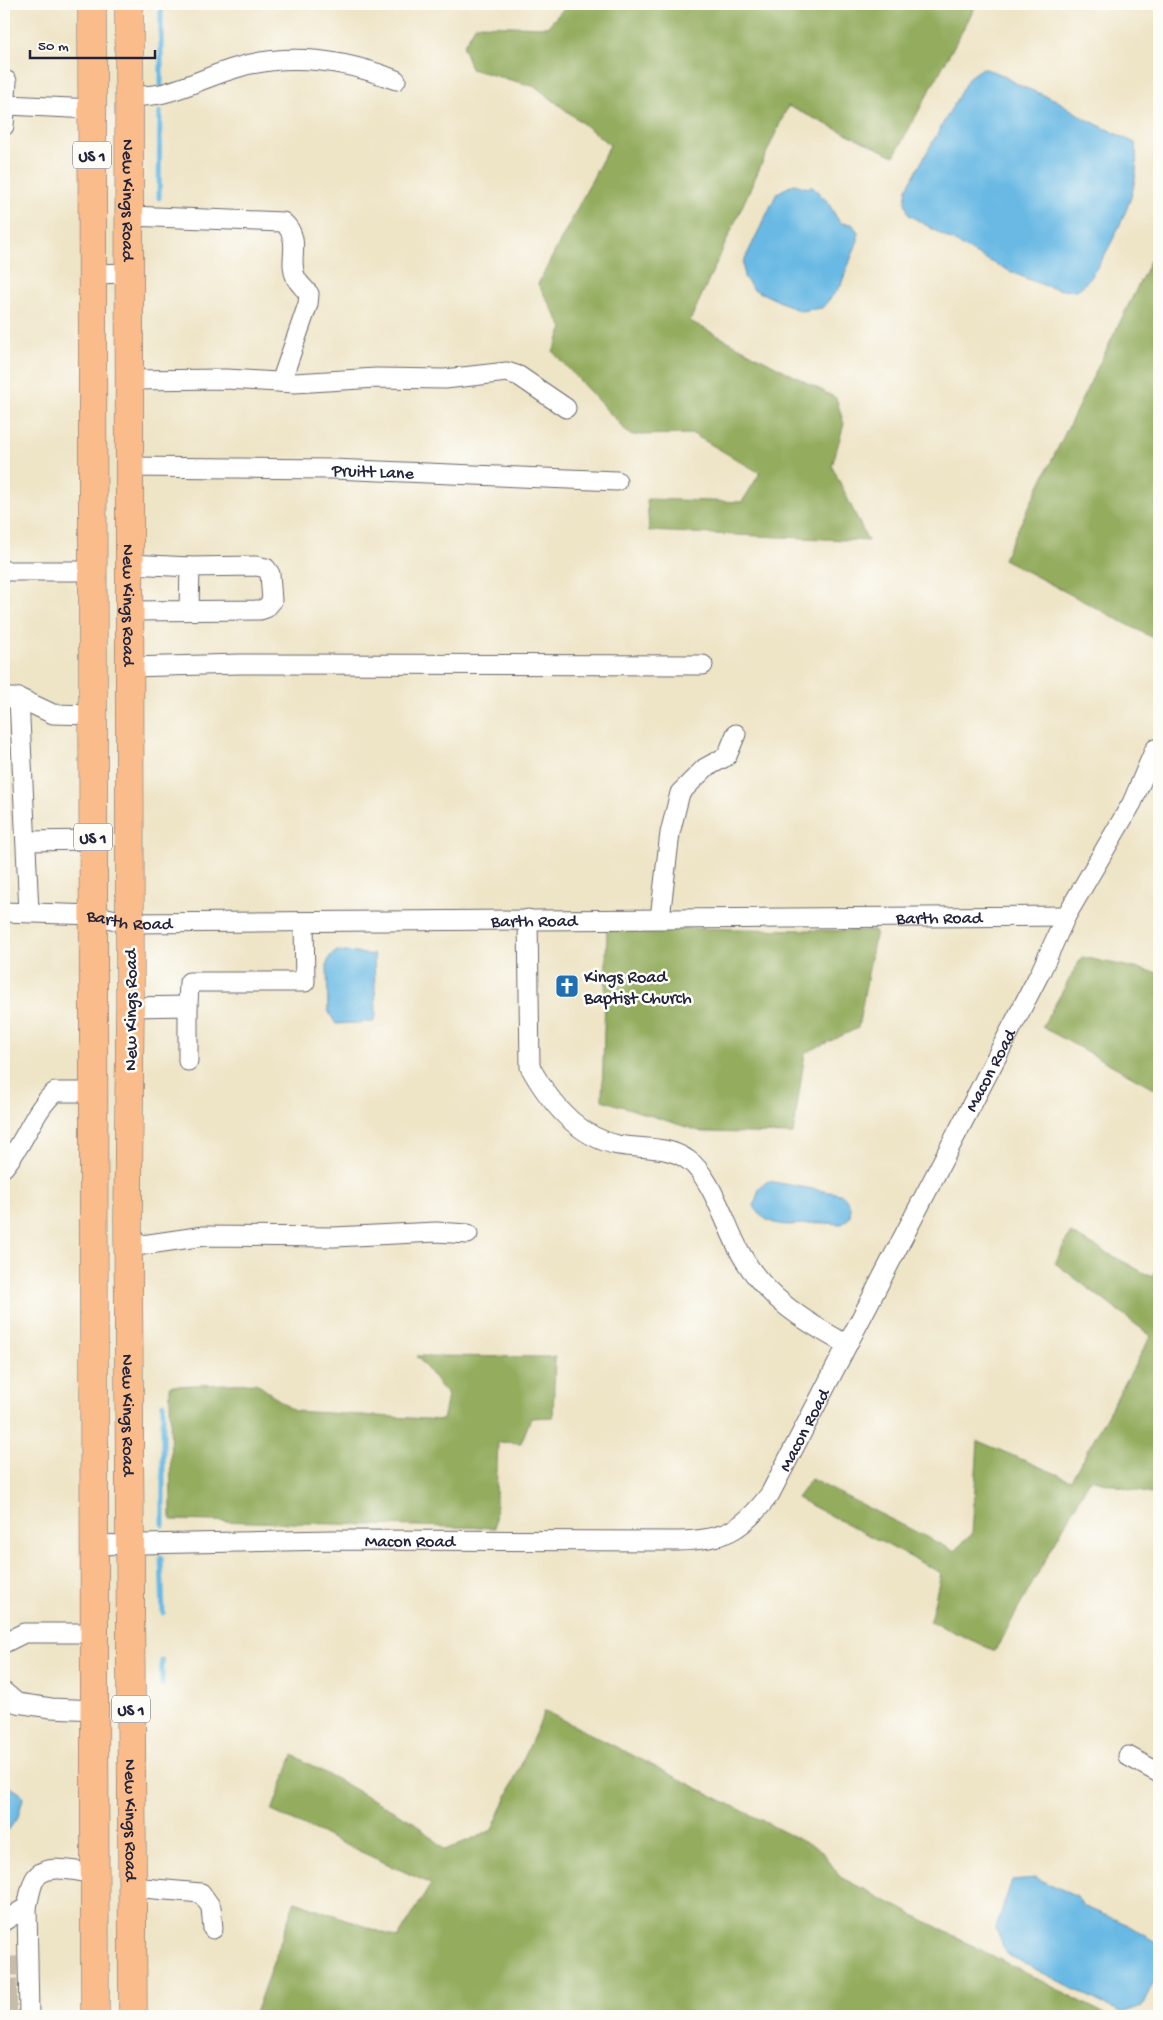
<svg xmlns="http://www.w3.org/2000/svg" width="1163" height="2020" font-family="'Gochi Hand',sans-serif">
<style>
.forest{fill:#93ac5d;stroke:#5a674c}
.water{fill:#69b9e4;stroke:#466e90}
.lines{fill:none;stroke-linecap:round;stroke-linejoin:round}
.stream{stroke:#69b9e4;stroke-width:5}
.minor-tunnel{stroke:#c5bdaa;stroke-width:19;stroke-dasharray:19 9;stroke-linecap:butt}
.minor-casing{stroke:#69666c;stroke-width:21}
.highway-casing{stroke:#69666c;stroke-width:29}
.minor{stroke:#fff;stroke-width:19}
.highway{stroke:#fabc8b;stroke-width:28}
.labels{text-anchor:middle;stroke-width:5;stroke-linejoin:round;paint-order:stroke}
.shield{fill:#fdfcf7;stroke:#646373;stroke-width:1}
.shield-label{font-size:16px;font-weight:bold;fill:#22223b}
.street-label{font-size:18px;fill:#22223b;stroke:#fdfcf7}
.poi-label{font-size:18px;fill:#22223b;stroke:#fdfcf7;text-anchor:start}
</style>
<rect width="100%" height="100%" fill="#fdfcf7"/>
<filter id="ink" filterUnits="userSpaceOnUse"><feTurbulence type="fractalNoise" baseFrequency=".02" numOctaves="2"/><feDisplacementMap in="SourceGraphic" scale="10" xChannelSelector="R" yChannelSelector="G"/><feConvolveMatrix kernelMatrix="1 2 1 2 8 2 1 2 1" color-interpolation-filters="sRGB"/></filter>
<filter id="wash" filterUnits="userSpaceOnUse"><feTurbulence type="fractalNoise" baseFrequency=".0096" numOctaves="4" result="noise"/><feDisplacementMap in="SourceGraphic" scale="20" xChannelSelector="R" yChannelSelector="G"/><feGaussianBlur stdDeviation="1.12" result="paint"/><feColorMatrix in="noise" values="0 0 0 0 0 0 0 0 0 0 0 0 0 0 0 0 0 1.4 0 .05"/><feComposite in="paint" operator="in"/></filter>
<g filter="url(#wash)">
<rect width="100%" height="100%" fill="#eee4c6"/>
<path class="forest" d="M568,4h409l-83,152 -106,-50 -98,215 146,77 8,26 -12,42 36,75 -219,-10 -2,-32 95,3 18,-29 -67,-39 -63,1 -77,-83 10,-24 -25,-44 72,-139 -74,-58 -65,-18 -8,-23 13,-21 71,2z
M1159,243v398l-156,-82z
M607,927l269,4 -18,97 -53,25 -12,81 -91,-2 -100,-32z
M1082,957l77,16v118l-117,-64z
M1070,1233l82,44 7,-14v233l-69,-17 -95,172 -65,-30 11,-48 -144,-75 14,-19 143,72 18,-17 6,-93 93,39 80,-144 -96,-73z
M417,1356l138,1 -2,60 -22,1 -10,25 -23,-1 -3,86 -324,-8 -1,-134 86,-3 38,28 149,9 5,-24z
M545,1711l277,140 18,26 269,139h-855l41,-115 103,37 33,-54 -159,-73 21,-56 122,68 30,27 47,-20z"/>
<path class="water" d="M982,68l16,5 23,13 35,14 28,18 51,25c6,34 -6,64 -21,94 -6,13 -23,43 -34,51 -25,17 -144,-57 -171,-73l-4,-13 2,-14 62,-111z
M794,184l15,4 2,-3 16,16 13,22 12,1 6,8v8l-18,47 -18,21 -22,3 -47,-22 -9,-12 -1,-14 34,-70z
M337,951l37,4 2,60 -3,7 -37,2 -8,-13 -1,-47 3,-8z
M768,1181l73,13c10,9 15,22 1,30 -9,0 -19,-2 -28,-1 -22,2 -47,7 -60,-17l5,-18z
M4,1783l16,10 3,5 -5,19 -14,19z
M1036,1878l41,18 6,10 43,18 33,20v27l-17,35 -21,7 -115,-59 -10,-26 16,-48z"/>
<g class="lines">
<path class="stream" d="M161,4v81
M159,198l1,-86
M163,1525v-121
M161,1557l2,56
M162,1684v-23"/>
</g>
</g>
<g filter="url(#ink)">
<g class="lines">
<path class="minor-tunnel" d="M4,1966h13
M4,1988h13
M4,2007h13"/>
<g class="minor-casing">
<g id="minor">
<path d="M4,80l3,1 -3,45"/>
<path d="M130,97c10,-1 20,-1 30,-3 27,-6 53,-20 79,-27 53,-15 108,-6 157,13"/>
<path d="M7,105l85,4"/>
<path d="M130,216l153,6c20,18 4,37 13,56 3,6 9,11 13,16l-1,10 -27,78"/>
<path d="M92,274l38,-1"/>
<path d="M130,380l96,-1 69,4 81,-5 69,1 62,-7 12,4 47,32"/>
<path id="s1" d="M129,467l203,2 285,12"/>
<path d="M131,564l59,3"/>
<path d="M4,571h89"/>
<path d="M130,611l130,-1 6,-2 6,-7 -2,-27 -4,-6 -10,-2 -66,1 -1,43"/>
<path d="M130,667l110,-3 463,1"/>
<path d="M4,698h15l34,16 40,1"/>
<path d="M19,698l10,214"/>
<path d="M26,841l67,-1"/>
<path id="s2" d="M4,912l89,3 37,8 936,-7"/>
<path d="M660,918l10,-85 10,-40 25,-25 22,-12 9,-22"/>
<path d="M528,919l2,148c19,34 48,70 88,78 23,4 49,0 70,15 23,15 39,69 53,94 23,42 64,68 105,90"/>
<path d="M188,1006l1,-24h116l-1,-60"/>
<path d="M130,1007l58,-1v55"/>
<path d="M4,1167c21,-24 29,-56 51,-75h39"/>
<path d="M129,1247l75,-11 130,1 102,-5 32,2"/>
<path id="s3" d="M94,1545l238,-5 346,1c46,-1 64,-10 92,-47l271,-523 25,-55 66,-113 23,-54"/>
<path d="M4,1643l20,-10h70"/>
<path d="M4,1692l13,11 34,5 44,2"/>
<path d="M1128,1756l31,17"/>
<path d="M132,1887l69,6 10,14 2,22"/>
<path d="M27,1907l2,109"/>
<path d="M4,1921l23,-14c2,-8 3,-16 6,-24 8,-23 44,-11 62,-9"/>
</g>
</g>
<g class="highway-casing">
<g id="highway">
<path d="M92,4l3,2012"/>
<path id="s4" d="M129,4l1,1003 -2,213 5,796"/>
</g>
</g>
<use href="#minor" class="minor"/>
<use href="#highway" class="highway"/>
</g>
</g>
<defs>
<g id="church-square" transform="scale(1.25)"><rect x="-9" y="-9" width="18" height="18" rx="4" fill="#1f6fb2" stroke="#fdfcf7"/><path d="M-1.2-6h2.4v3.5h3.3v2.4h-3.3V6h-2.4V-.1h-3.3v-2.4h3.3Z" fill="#fff"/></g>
</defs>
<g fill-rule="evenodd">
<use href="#church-square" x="567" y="986"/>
</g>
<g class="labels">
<g class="shield">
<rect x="73" y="141.5" width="38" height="27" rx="4"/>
<rect x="74" y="823.5" width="38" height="27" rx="4"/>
<rect x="112" y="1695.5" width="38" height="27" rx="4"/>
</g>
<g class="shield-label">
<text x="92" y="161">US 1</text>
<text x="93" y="843">US 1</text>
<text x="131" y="1715">US 1</text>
</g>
<g class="street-label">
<text dy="6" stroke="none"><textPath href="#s4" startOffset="196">New Kings Road</textPath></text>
<text dy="6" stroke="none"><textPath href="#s1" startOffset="244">Pruitt Lane</textPath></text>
<text dy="6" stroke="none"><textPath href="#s4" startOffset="601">New Kings Road</textPath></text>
<text dy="6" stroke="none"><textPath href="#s2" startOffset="936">Barth Road</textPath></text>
<text dy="6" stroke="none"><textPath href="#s2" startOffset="126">Barth Road</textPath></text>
<text dy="6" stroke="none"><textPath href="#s2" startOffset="531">Barth Road</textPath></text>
<text transform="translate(130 1010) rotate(-90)" y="6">New Kings Road</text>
<text dy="6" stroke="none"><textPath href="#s3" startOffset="1170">Macon Road</textPath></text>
<text dy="6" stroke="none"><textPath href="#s4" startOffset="1411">New Kings Road</textPath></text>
<text dy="6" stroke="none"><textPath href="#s3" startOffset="765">Macon Road</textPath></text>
<text dy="6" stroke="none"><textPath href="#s3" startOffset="316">Macon Road</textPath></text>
<text dy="6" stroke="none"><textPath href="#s4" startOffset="1816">New Kings Road</textPath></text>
</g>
<g class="poi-label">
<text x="584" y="982">Kings Road<tspan x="584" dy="21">Baptist Church</tspan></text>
</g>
</g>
<rect width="1163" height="2020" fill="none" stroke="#fdfcf7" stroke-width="20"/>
<path d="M30 50v8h125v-8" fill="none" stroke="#22223b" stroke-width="2.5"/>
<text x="38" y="50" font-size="15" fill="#22223b" stroke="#fdfcf7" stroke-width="4" paint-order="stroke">50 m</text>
</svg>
